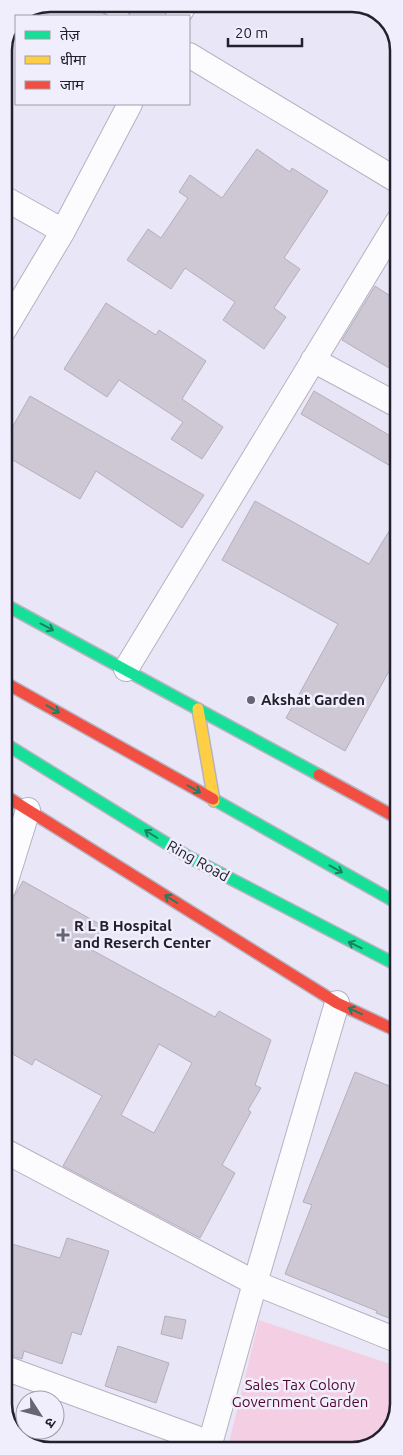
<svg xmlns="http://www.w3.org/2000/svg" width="403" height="1455" font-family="Ubuntu,'Noto Sans Devanagari',sans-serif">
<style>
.green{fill:#f4cee2}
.building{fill:#cec7d4;stroke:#b5afbb;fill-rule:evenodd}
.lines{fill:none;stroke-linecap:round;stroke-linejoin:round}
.lane-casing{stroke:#b5b3c0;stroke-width:15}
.street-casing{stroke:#b5b3c0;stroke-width:26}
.fast-casing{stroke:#b5b3c0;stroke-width:14}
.slow-casing{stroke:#b5b3c0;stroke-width:14}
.jam-casing{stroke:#b5b3c0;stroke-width:14}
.lane{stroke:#fcfbfe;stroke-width:12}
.street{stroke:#fcfbfe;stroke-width:24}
.fast{stroke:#16e098;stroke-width:11}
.slow{stroke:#ffcf43;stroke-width:11}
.jam{stroke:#f24e42;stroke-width:11}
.oneway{stroke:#1c8062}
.poi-dot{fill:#686573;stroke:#f0eefc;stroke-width:2}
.labels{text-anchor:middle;stroke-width:5;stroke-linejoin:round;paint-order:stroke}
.poi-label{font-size:15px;font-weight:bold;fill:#22202c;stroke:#f0eefc;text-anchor:start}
.street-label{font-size:15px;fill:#22202c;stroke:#f0eefc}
.park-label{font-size:15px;fill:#54072d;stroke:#f0eefc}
.rim{fill:none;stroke:#22202c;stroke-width:2.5}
</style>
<rect width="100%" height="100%" fill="#e9e6f7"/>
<path class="green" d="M259,1320l140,47v38l-10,28 -27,17 -135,1z"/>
<path class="building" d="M257,149l33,23 2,-4 36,23 -44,67 16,11 -26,39 12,9 -22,32 -41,-29 12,-18 -50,-34 -14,21 -44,-29 21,-31 13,9 27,-40 -9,-6 11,-17 32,23z
M375,286l23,15 1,73 -57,-34z
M106,303l50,32 3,-5 47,31 -24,38 41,28 -21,32 -31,-20 12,-17 -64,-42 -12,17 -43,-28z
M314,391l85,50v30l-98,-57z
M30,396l174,99 -22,33 -86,-57 -16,28 -76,-44v-13z
M255,501l114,63 30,-49v138l-54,98 -59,-33 52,-94 -116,-64z
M23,881l80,45 -13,23 125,68 4,-6 52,29 -16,45 6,3 -13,22 3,2 -29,53 13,8 -35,65 -137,-72 39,-70 -67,-37 -3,6 -28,-16v-83l9,-27 -9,-5v-20zM159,1044l33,19 -38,70 -33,-18z
M355,1072l44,18v232l-23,-9 1,-2 -92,-37 27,-69 -9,-3z
M67,1238l42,13 -28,84 -9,-3 -10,32 -38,-13 -2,8 -17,-5v-112l55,16z
M165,1316l21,4 -4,19 -21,-5z
M118,1346l51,17 -13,40 -51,-17z"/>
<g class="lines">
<g class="lane-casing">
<path id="lane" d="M101,4l22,12"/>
</g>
<g class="street-casing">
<path id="street" d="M178,16l7,-12
M189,55l209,126
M4,198l59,33
M4,330l59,-99 67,-127
M313,360l86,46
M126,669l272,-448
M4,887l24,-77
M5,1151l250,132 144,58
M5,1368l205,75
M208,1451l47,-168 82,-280"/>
</g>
<g class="fast-casing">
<path id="fast" d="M4,604l315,171
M4,743l183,113 212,110
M213,799l186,105"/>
</g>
<g class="slow-casing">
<path id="slow" d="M198,709l16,92"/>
</g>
<g class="jam-casing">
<path id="jam" d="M4,682l209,117
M319,775l80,44
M4,795l333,208 62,29"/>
</g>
<use href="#lane" class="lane"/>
<use href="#street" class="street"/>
<use href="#fast" class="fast"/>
<use href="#slow" class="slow"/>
<use href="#jam" class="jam"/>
</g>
<defs><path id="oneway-shaft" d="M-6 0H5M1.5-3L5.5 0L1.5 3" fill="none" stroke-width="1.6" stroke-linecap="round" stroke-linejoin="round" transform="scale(1.25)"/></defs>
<g class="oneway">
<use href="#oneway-shaft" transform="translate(47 627) rotate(28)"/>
<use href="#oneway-shaft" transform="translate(53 709) rotate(30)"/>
<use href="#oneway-shaft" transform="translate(194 789) rotate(30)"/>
<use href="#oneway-shaft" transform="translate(151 834) rotate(-148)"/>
<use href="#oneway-shaft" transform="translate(336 869) rotate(29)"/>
<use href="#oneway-shaft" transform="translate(171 899) rotate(-148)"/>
<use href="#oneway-shaft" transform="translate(355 945) rotate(-154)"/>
<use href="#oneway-shaft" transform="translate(355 1011) rotate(-155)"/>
</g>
<g class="poi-dot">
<circle cx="251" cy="700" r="5"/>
<path d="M60.5 927.5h5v5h5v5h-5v5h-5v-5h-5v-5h5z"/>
</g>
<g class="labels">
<g class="poi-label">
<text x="261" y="705">Akshat Garden</text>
<text x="74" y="931">R L B Hospital<tspan x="74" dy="17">and Reserch Center</tspan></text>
</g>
<g class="street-label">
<text transform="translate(198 861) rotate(29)" y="5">Ring Road</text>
</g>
<g class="park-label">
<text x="300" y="1390">Sales Tax Colony<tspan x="300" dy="17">Government Garden</tspan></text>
</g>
</g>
<path d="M0 0H403V1455H0ZM50 12H352A38 38 0 0 1 390 50V1404A38 38 0 0 1 352 1442H50A38 38 0 0 1 12 1404V50A38 38 0 0 1 50 12Z" fill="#f0eefc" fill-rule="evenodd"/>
<path class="rim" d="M50 12H352A38 38 0 0 1 390 50V1404A38 38 0 0 1 352 1442H50A38 38 0 0 1 12 1404V50A38 38 0 0 1 50 12Z"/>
<rect x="15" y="15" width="175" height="90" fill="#f0eefc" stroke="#9e9ca9"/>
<rect x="25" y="31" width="25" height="8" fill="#16e098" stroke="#9e9ca9"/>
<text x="60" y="40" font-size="15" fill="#22202c">तेज़</text>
<rect x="25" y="56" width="25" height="8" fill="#ffcf43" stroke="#9e9ca9"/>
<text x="60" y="65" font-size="15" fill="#22202c">धीमा</text>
<rect x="25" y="81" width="25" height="8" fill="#f24e42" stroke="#9e9ca9"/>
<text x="60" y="90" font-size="15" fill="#22202c">जाम</text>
<g transform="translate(40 1415) rotate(126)"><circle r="24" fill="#f0eefc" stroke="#9e9ca9"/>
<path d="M0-4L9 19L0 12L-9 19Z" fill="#686573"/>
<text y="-8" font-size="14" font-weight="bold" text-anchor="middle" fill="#22202c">उ</text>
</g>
<path d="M228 38v8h74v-8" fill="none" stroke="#22202c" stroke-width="2.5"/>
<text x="235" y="38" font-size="15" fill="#22202c" stroke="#f0eefc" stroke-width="4" paint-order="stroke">20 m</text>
</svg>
